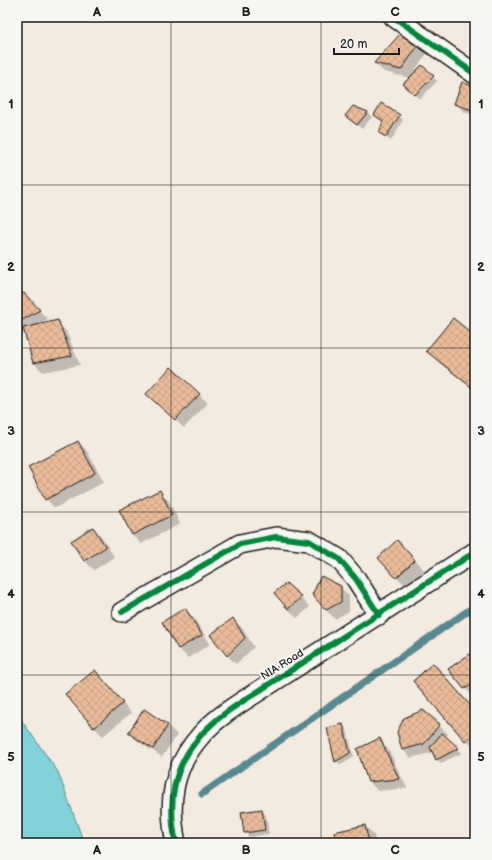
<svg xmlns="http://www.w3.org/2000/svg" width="492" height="860" font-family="'Balsamiq Sans',sans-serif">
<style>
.water{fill:#81d2db;stroke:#59898f}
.shadow{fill:#0003}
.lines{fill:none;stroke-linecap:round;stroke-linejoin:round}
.stream{stroke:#59898f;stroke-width:7}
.building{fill:url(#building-cross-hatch);stroke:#1c1c1c}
.minor-casing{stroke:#1c1c1c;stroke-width:22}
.minor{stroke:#f6f6f2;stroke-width:19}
.cycleway-casing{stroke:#f6f6f2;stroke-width:8}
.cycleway{stroke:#00873e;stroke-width:6}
.grid{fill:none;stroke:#1c1c1c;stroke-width:1;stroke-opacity:0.55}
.labels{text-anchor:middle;stroke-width:4;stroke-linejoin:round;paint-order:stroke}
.street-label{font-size:11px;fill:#1c1c1c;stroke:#f6f6f2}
.neatline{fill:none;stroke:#1c1c1c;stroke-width:1.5}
.grid-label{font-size:13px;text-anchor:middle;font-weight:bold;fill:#1c1c1c}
</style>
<defs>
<pattern id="building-cross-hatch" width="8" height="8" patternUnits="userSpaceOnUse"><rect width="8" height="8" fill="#e9bb99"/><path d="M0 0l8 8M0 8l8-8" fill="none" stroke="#c7a083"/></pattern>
</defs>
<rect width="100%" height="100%" fill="#f3eae0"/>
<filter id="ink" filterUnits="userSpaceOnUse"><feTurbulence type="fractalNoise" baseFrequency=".025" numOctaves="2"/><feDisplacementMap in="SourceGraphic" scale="8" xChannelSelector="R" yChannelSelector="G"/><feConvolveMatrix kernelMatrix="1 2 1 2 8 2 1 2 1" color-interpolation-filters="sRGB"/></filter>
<g filter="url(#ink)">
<path class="water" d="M17,714l41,58 26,71h-67z"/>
<path class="shadow" d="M401,35l18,9 9,8 -15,21 1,1 8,-8 15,15 -17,18 -16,-15 6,-6 -26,-6 -9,-9z
M475,88v28l-11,-4 -9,-9z
M354,107l14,6 4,4 -10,12 -11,-9z
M375,115l24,1 4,4 -12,21 -11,-9 3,-10z
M23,295l25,24 -11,7 20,-4 9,9 14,34 -37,7 -9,-9 -9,-31 -8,5v-39z
M475,337v54l-34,-27 -13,-13z
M199,395l9,8 -24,25 -28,-26z
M78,442l9,9 17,31 -49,26 -9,-9z
M160,492l9,9 11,23 -39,20 -9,-9z
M93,528l9,9 12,20 -20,13 -9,-9 -13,-20z
M406,550l18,20 -18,16 -9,-9z
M340,587l9,9v15l-14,8 -9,-9z
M301,598l9,9 -13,11 -9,-9z
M185,609l9,9 16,26 -22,14 -9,-9 -16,-26z
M233,619l9,9 12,19 -18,17 -9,-9z
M469,656l6,5v35l-1,1 -9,-9z
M433,664l42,46v39l-61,-68z
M95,671l36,42 -28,23 -9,-9z
M144,710l24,16 9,9 -15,22 -23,-15 -9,-9z
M423,711l25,23 -3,3 17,16 -21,10 -4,-4 -3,-7 -23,6 -9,-9z
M342,725l5,5 7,27 -13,8 -5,-4z
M379,740l9,9 19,39 -29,3 -9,-9z
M262,811l4,4 3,19 -20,3 -5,-5z
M365,826l9,9 2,8h-39z"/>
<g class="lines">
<path class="stream" d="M202,794l273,-188"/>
</g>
<path class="building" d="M401,33l19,10 -19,27 -27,-7z
M422,65l12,11 -19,19 -12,-11z
M462,82l13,5v24l-21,-7z
M381,103l19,12 -14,22 -7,-4 4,-12 -9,-6z
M353,106l15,6 -11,13 -12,-9z
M24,293l16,17 -23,13v-26z
M453,318l22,18v54l-49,-39z
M58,320l14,36 -39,7 -10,-35z
M171,367l29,27 -25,26 -29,-26z
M78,441l17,32 -50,27 -17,-33z
M160,490l12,25 -40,20 -13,-25z
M93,527l13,20 -22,14 -13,-20z
M397,540l18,20 -19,18 -18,-20z
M321,576l20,10v16l-15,8 -14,-15z
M286,583l16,14 -14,12 -14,-16z
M185,608l17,27 -24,14 -16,-27z
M233,618l12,20 -18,18 -17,-21z
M470,654l5,8v21l-11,6 -16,-20z
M433,663l42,48v22l-10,8 -52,-60z
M95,670l28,33 -29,25 -29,-34z
M144,709l24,16 -15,24 -25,-16z
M423,710l17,14 -16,20 -22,6 -5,-18 7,-14z
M343,724l7,29 -15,9 -8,-34z
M442,733l17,15 -23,12 -6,-13z
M380,738l19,41 -31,3 -11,-33z
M262,809l3,21 -21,3 -3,-21z
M365,825l4,18h-33l-2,-11z"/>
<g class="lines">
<g class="minor-casing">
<path id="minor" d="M394,17l81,57
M122,612l118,-68 36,-7 33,4 30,18 17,20 23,36
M176,843c-9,-42 -3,-77 26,-109 14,-16 32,-27 49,-38l224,-144"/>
</g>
<use href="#minor" class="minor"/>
<g class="cycleway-casing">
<path id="cycleway" d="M394,17l81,57
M122,612l118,-68 36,-7 33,4 30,18 17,20 23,36
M176,843c-9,-42 -3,-77 26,-109 14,-16 32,-27 49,-38l224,-144"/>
</g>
<use href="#cycleway" class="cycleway"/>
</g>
</g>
<path class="grid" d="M171,17v826M321,17v826M17,185h458M17,348h458M17,512h458M17,675h458"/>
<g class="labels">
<g class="street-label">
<text transform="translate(282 664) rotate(-32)" y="4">NIA Road</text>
</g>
</g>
<rect width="492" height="860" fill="none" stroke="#f6f6f2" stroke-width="44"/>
<path d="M334 48v6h65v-6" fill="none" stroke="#1c1c1c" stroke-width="2"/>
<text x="340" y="48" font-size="12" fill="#1c1c1c" stroke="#f6f6f2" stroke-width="3" paint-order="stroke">20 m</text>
<rect x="22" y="22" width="448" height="816" class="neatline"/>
<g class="grid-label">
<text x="97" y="16">A</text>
<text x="246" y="16">B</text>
<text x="395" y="16">C</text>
<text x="11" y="108">1</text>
<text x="481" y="108">1</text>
<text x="11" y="271">2</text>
<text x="481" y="271">2</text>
<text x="11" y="435">3</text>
<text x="481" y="435">3</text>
<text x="11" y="598">4</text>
<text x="481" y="598">4</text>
<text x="11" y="761">5</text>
<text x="481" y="761">5</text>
<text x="97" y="854">A</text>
<text x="246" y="854">B</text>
<text x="395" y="854">C</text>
</g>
</svg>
